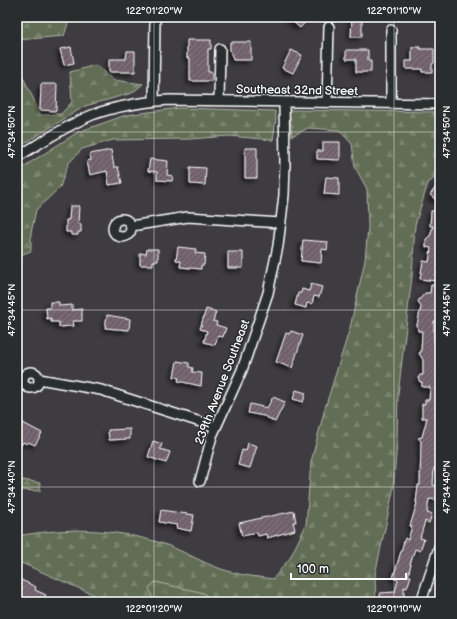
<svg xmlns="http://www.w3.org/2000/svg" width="457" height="619" font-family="'Balsamiq Sans',sans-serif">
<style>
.forest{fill:url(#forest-firs);stroke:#b0b6aa}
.wetland{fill:url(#wetland-marsh);stroke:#b0b6aa}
.building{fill:url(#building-hatch);stroke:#fff;filter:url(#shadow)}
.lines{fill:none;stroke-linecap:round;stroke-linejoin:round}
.minor-casing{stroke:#fff;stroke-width:12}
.minor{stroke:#2a2d2e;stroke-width:9}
.ticks{fill:none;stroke:#fff;stroke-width:1;stroke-opacity:0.45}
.labels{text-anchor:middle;stroke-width:3;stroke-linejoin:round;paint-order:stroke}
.street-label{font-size:12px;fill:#fff;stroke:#2a2d2e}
.neatline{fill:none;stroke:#fff;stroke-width:1.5}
.ticks-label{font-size:10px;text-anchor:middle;fill:#fff}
</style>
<defs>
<pattern id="forest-firs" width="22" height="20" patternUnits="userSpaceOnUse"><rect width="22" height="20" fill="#626d54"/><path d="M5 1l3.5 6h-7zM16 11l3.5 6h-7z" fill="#7a836e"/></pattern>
<pattern id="wetland-marsh" width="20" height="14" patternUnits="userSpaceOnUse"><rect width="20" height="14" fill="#626d54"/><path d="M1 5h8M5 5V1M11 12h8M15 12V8" fill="none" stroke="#7a836e"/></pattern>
<pattern id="building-hatch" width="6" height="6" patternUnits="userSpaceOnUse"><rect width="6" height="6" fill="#70606c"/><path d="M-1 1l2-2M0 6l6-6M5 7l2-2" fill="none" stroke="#857882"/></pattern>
<filter id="shadow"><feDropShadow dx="-3" dy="3" stdDeviation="2" flood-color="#0009"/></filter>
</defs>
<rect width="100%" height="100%" fill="#3f3c41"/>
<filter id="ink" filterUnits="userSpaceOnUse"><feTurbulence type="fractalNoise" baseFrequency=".025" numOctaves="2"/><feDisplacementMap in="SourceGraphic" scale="8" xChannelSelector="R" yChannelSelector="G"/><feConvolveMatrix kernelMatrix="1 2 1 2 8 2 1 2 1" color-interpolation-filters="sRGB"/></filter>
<g filter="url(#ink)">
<path class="forest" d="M17,17h53l-6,19 -47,4z
M96,65l17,15 30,4 -11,9 -47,13 -68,42v-72l5,-1 19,40 20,-1 11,-12 -2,-30z
M179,108l96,3 1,7 -3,22 -44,-4 -39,3 -77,1 -31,9 -14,15 -8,23 -24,23 -5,23v18l-14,5v-85l61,-39 48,-17z
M289,110l151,2v62l-12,9 -13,42 -3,51 -14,118 -1,47 -4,50 -18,84 1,27h-275l-7,-7 -77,-34v-25c51,-9 94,-8 144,7 24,8 46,23 70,29 14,4 28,5 42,7l17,-21 16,-33 5,-63 14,-54 25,-80 15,-68 3,-33 -1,-38 -12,-22 -3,-23 -13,-14 -31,-2 -16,8z
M17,479l23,4v8l-23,-1z"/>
<path class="wetland" d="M155,582l49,11 8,9h-58l-5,-14z"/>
<path class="building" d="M288,17h22l-10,11z
M352,17h10v20h-11z
M187,40h24v9h-3v23h4v9h-22v-23h-3z
M230,42h21v18h-18l-3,-10z
M71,47l3,16 -10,2 -4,-16z
M412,47h8v2h14v14l-2,1v8h-10v-3h-16v-8h6z
M291,50l11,5 -9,18 -11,-5z
M346,50h22v11h3v11h-15v-13h-10z
M127,51h8v21h-26v-13h17z
M41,84h16l-1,27 -16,-1z
M323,142h17v18l-23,-1v-8h6z
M245,148h12v30h-12z
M111,150l3,17h4l4,16 -13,2 -2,-14 -17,4 -3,-14 4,-1 -1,-6z
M150,159l18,2 -1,14 6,1 -1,5 -15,-1v-8l-9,-1z
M190,167l16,1 -1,17 -15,-1z
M326,177l13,1v17l-15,-1z
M440,181v22l-10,-8z
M70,206h9l-1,18h3v8h-3v3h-7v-3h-5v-12h3z
M431,211h9v57l-2,-1 -2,14 -16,-2 3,-18 6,1 2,-14 -5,-1v-8l4,-3 3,-10h-3z
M303,240l25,2 -1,8 -5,-1 -1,14 -20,-2z
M178,247l18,2 -1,4 10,1 -1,11h-3v4l-21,-2 1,-6 -5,-1z
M147,249h11v12h-5v4h-13v-12l6,1z
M228,252h15v16h-15z
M311,284l11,3 -3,10 -5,-1 -2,8 -5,-1 -1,5 -11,-3 3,-12h3l1,-4 7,2z
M431,285l9,1v35h-6v19l6,1v54h-3v14h3l-1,60 -5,-1 -1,17 5,1 -2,14 -7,-1 -2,14 5,1 -3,9 -4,-2 -5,17 4,1 -4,12 -5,-2 -5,15h1l-3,12h3l-4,12 -3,-1v15h-24v-9l15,-1 3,-12 -5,-2 12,-40 3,2 4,-14h-2l7,-23h-1l2,-18h2l1,-44 -3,-3 4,-1 5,-19h-5v-14h3v-4h4l1,-13h-8v-5h-2l-2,-4 2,-3h3v-15l-4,-7 2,-1 1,-21h-4l-1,-6 4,-18 -3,-6 7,-8h5z
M50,302h9v4l13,-1v5l10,-1v12h-9l1,5 -15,1v-5h-8v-4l-4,1 -1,-11h4z
M206,309l10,3 -3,9 4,1 -1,3 10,3 -3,9 -5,-1 -3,9 -11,-3 3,-11 -7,-2z
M107,315l23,4 -1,11 -24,-2z
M291,331l12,4 -11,33 -16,-6 10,-29 3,1z
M177,361l12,2v4l4,1 -1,4 10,1 -1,13 -23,-5 1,-3 -5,-1z
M296,390l10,3 -3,9 -10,-3z
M273,397l12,5 -10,20 -11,-6 -16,-3 2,-9 17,4z
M23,423l19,10 -7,12 -7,-3 -1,2 -4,-2 -6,11v-19z
M130,429v10l-21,1 -1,-10z
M153,441l9,3 -2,5 10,3 -4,11 -18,-6z
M248,443l9,3 -7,22 -12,-3 4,-15 4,1z
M161,510l33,5 -3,16 -15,-3 1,-3 -18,-3z
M294,511l2,11h-3l2,8 -28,8 -1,-4 -8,2 -1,-3 -15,3 -3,-13z
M17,578l19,9 -1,3 11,5 -4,7h-20l-5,-2z"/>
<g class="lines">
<g class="minor-casing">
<path id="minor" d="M219,100l1,-51
M154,101l1,-84
M327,102l2,-75
M391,104v-74
M17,157c24,-14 48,-31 75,-42 24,-9 51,-13 77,-15l271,4
M113 228a9 9 0 1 1 18 0a9 9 0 1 1-18 0Z
M131,226l57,-9 93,6
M23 380a8 8 0 1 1 16 0a8 8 0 1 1-16 0Z
M39,379l62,11 115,37
M200,481l12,-45 30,-66 26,-77 10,-47 6,-51 1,-31 -1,-62
M421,602l19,-58"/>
</g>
<use href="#minor" class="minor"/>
</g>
</g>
<path class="ticks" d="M154,17v585M394,17v585M17,132h423M17,310h423M17,487h423"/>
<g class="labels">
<g class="street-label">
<text transform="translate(297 90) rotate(1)" y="4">Southeast 32nd Street</text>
<text transform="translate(222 382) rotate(-69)" y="4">239th Avenue Southeast</text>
</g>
</g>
<rect width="457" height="619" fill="none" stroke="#2a2d2e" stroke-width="44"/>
<path d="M291 573v6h115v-6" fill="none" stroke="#ffffff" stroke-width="2"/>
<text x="297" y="573" font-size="12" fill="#ffffff" stroke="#2a2d2e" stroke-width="3" paint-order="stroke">100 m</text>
<rect x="22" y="22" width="413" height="575" class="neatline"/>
<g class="ticks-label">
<text x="154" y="14">122°01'20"W</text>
<text x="394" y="14">122°01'10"W</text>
<text transform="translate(11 132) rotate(-90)" y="4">47°34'50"N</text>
<text transform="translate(446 132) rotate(-90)" y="4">47°34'50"N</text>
<text transform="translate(11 310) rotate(-90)" y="4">47°34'45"N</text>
<text transform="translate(446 310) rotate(-90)" y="4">47°34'45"N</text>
<text transform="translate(11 487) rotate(-90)" y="4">47°34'40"N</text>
<text transform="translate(446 487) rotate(-90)" y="4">47°34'40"N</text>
<text x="154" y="612">122°01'20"W</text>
<text x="394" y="612">122°01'10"W</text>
</g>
</svg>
